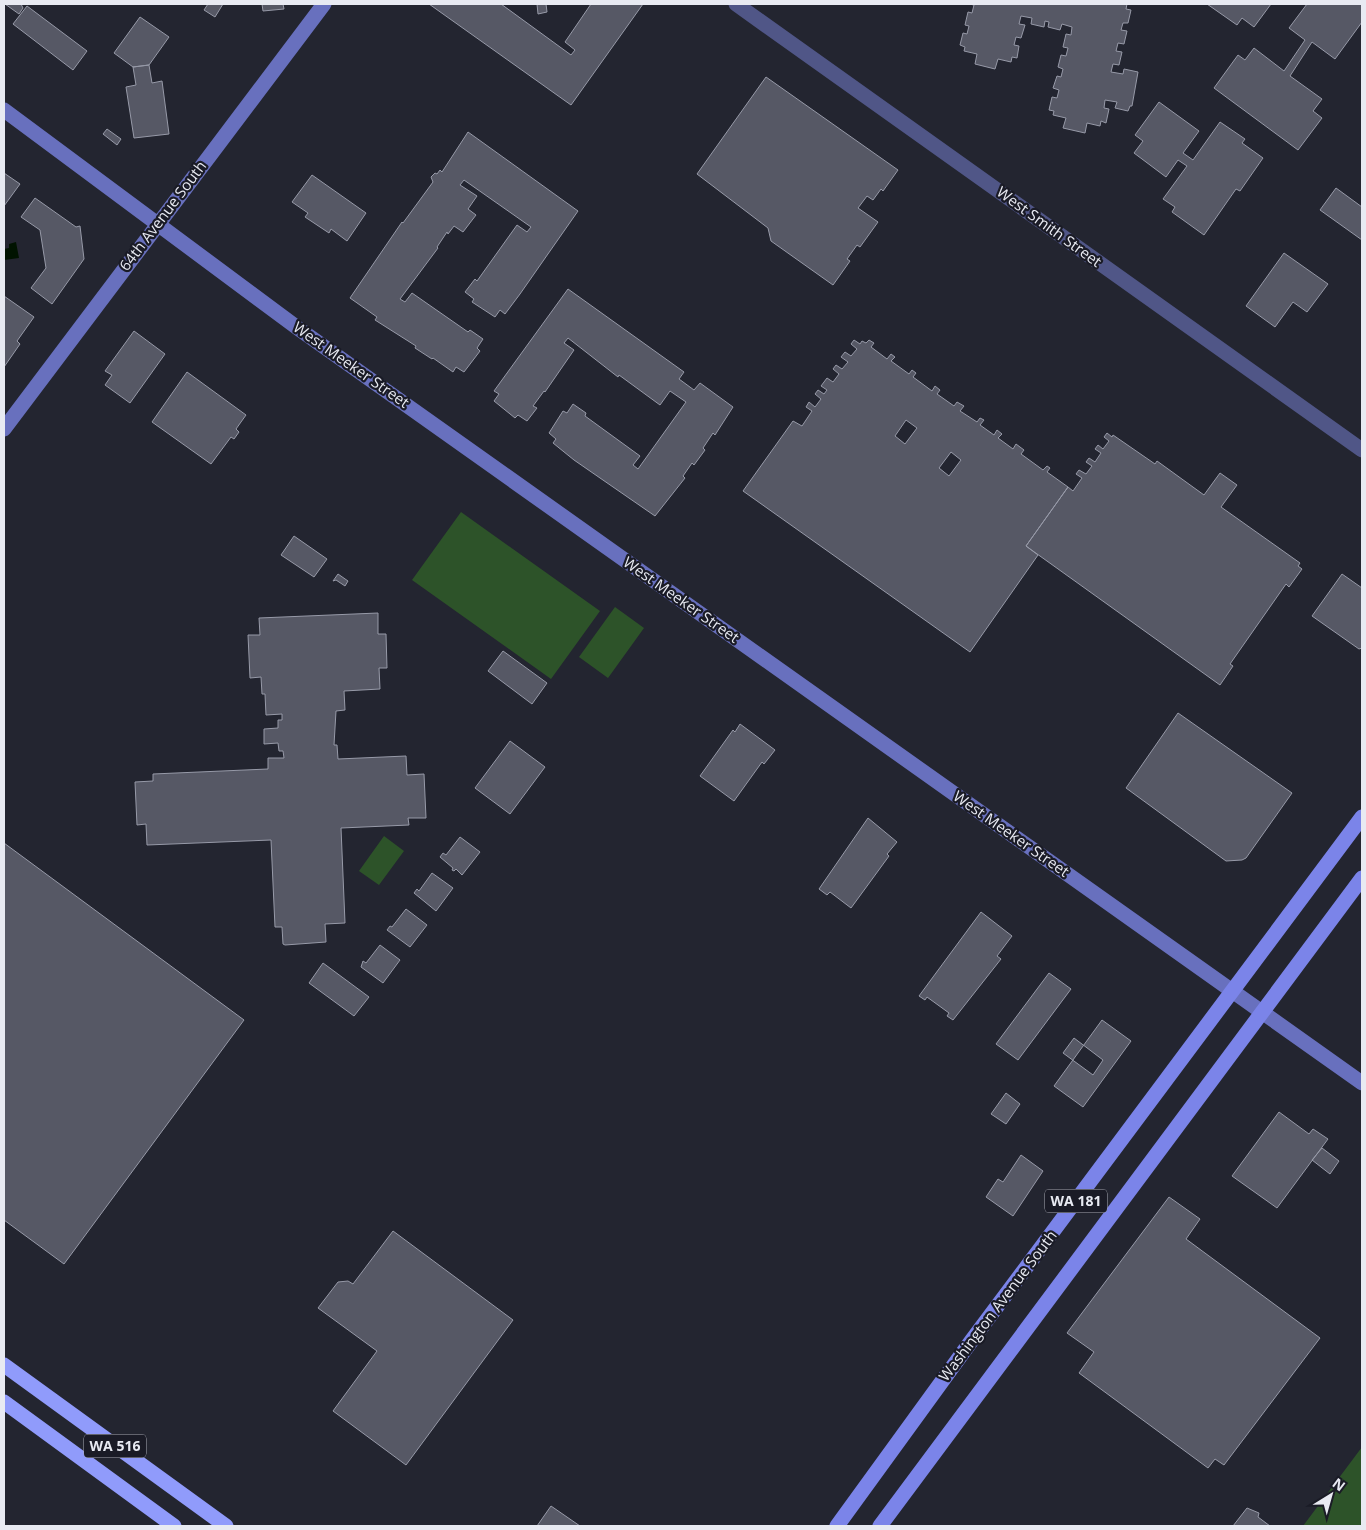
<svg xmlns="http://www.w3.org/2000/svg" width="1366" height="1530" font-family="'Open Sans',sans-serif">
<style>
.green{fill:#2d5329}
.water{fill:#001300}
.building{fill:#565865;stroke:#979aa8;fill-rule:evenodd}
.lines{fill:none;stroke-linecap:round;stroke-linejoin:round}
.street{stroke:#505687;stroke-width:15}
.secondary{stroke:#6870be;stroke-width:15}
.primary{stroke:#7b84e9;stroke-width:15}
.highway{stroke:#909bfb;stroke-width:15}
.labels{text-anchor:middle;stroke-width:4.5;stroke-linejoin:round;paint-order:stroke}
.shield{fill:#1a1b26;stroke:#aaacb5;stroke-width:1}
.shield-label{font-size:14px;font-weight:bold;fill:#e8eaf2}
.street-label{font-size:15px;fill:#e8eaf2;stroke:#1a1b26}
</style>
<rect width="100%" height="100%" fill="#232530"/>
<path class="green" d="M461,512l139,99 -49,68 -139,-99z
M615,607l29,21 -36,50 -29,-21z
M384,836l20,15 -25,34 -20,-14z
M1362,1447v79h-59z"/>
<path class="water" d="M16,242l3,16 -15,2v-11l5,-1v-4z"/>
<path class="building" d="M5,4h16l2,4 -4,6z
M208,4h15l-8,13 -11,-7z
M262,4h21l1,5 -21,2z
M429,4h72l70,51 4,-5 -10,-8 26,-38h52l-72,101z
M537,4h9l1,8 -9,2z
M969,4h158l-1,5 5,1 -3,13h-5l-2,7 6,1 -3,13 -6,-1 -2,8 6,1 -3,13 -6,-1 -2,8 12,2 1,-5 14,3 -6,34h-2l-2,5 -13,-3 2,-6 -12,-2 -1,8 5,1 -3,14 -5,-2 -1,5 -13,-3 -2,10 -22,-5 3,-10 -13,-3 1,-4 -5,-1 3,-13 5,1 2,-8 -6,-2 4,-12 4,1 2,-8 -5,-2 3,-12 5,1 2,-8 -5,-1 3,-13 5,1 1,-8 -10,-3 -2,6 -12,-3 1,-5 -4,-1 -1,6 -13,-3 1,-6 -11,-2 -2,8 6,1 -4,13 -5,-1 -2,8 5,1 -2,12 -5,-1 -1,5 -13,-3 -3,10 -20,-5 2,-10 -13,-3 1,-4 -5,-2 3,-12 4,1 2,-8 -4,-1 3,-13 4,1 2,-8z
M1207,4h64l-17,23 -12,-9 -5,7z
M1307,4h55v18l-27,37 -23,-17 -22,34 32,23 -9,12 9,7 -24,32 -84,-62 24,-33 7,5 9,-12 30,23 21,-31 -16,-12z
M27,6l60,45 -14,19 -60,-46z
M140,17l29,20 -20,28 -16,2 -19,-14z
M149,65l3,18 10,-2 7,53 -35,4 -8,-51 10,-2 -3,-18z
M766,77l132,93 -15,21 -2,-2 -8,11 -6,-4 -9,12 20,14 -18,25 -3,-2 -10,14 3,2 -17,24 -62,-44 -3,-13 -71,-54z
M1159,102l40,29 -16,22 10,7 27,-38 25,17 -3,4 21,15 -23,33 -4,-2 -32,46 -32,-23 3,-5 -12,-8 24,-33 -9,-6 -12,17 -32,-24 9,-12 -8,-6z
M107,129l14,10 -4,6 -14,-11z
M468,132l110,79 -58,83 -15,20 -5,-4 -5,7 -23,-15 2,-3 -9,-7 10,-13 2,2 40,-56 10,7 4,-5 -67,-47 -4,5 17,11 -9,13 8,6 -13,17 -9,-6 -6,8 -1,-2 -10,15 1,1 -38,51 5,3 7,-9 56,39 2,-2 13,9 -6,9 3,3 -16,21 -8,-5 -3,5 -20,-14 -1,1 -17,-11 1,-2 -41,-26 2,-3 -27,-19 52,-76 1,1 30,-41 -2,-5 4,-4 2,1 3,-4 2,2z
M4,173l16,11 -16,22z
M312,175l54,38 -19,28 -16,-12 -2,4 -24,-16 3,-4 -16,-11z
M1336,188l26,19v33l-42,-30z
M35,198l41,29 4,-1 4,33 -32,45 -21,-16 15,-20 -6,-38 -19,-13z
M1284,253l44,31 -21,28 -14,-10 -18,25 -29,-21z
M568,289l116,83 -5,7 15,11 6,-7 33,24 -18,28 -2,-2 -10,15 2,2 -11,15 -2,-2 -9,13 2,2 -30,38 -81,-56 -21,-17 3,-4 -7,-6 14,-22 4,2 6,-9 13,9 -1,3 55,40 -7,9 5,4 48,-67 -16,-11 -10,14 -41,-30 -1,2 -50,-39 -4,5 10,7 -29,42 -1,-1 -11,15 4,2 -10,13 -9,-6 -3,3 -21,-17 5,-7 -5,-3z
M4,296l30,21 -17,24 3,3 -16,23z
M134,331l31,23 -35,49 -25,-18 7,-10 -7,-4z
M854,340l6,4 2,-3 4,2 3,-3 5,3 -3,4 16,12 4,-5 4,3 -4,4 18,13 3,-4 4,3 -3,4 19,14 3,-5 5,4 -3,4 17,12 3,-4 7,4 -4,5 17,11 3,-4 4,2 -4,5 14,10 3,-5 5,4 -4,4 15,11 3,-5 8,6 -3,4 22,16 4,-4 3,2 -3,4 21,15 -42,59 12,9 -68,97 -227,-161 50,-70 9,5 10,-15 -6,-4 3,-5 6,5 6,-8 -6,-5 3,-4 6,4 3,-4 -6,-4 6,-8 6,4 6,-8 -6,-5 3,-4 6,4 6,-7 -7,-5 4,-5 6,4 6,-7 -6,-5zM906,420l11,8 -12,16 -10,-8zM951,452l10,8 -12,16 -10,-8z
M187,372l59,43 -10,14 3,3 -5,7 -3,-2 -20,27 -59,-42z
M1107,433l5,4 1,-2 42,29 2,-3 47,34 16,-22 17,12 -16,22 79,56 -2,3 4,3 -13,18 -3,-3 -56,80 3,2 -13,19 -194,-139 42,-59 5,4 9,-13 -6,-4 3,-4 7,4 6,-8 -6,-4 3,-4 6,4 6,-9 -6,-4 3,-4 5,4 6,-8 -5,-4z
M294,536l33,23 -13,18 -33,-22z
M338,574l10,7 -3,5 -9,-6 -3,1z
M1342,574l20,14v60l-3,1 -47,-33z
M378,613v21h8l1,34h-8l1,21 -36,2 1,19 -9,1 -2,34h3l1,14 68,-3 1,19 17,-1 2,44h-18l1,7 -68,3 4,95 -20,1 1,18 -41,3 -2,-1 -1,-17h-7l-4,-87 -124,5 -1,-21 -9,1 -2,-43 18,-1v-7l115,-5v-11h16l-1,-7h-4l-1,-8 -14,1v-15l14,-1v-8h4v-6l-16,1 -1,-21h-3l-1,-17 -11,1 -2,-43h12l-1,-17z
M503,651l44,32 -15,21 -44,-33z
M1178,713l114,80 -46,65 -4,2 -16,1 -100,-73z
M740,724l35,26 -11,14 -2,-2 -28,39 -34,-25 33,-46 2,2z
M510,741l35,26 -35,47 -35,-26z
M868,818l29,24 -10,12 2,2 -38,52 -21,-16 -3,3 -8,-6z
M460,837l20,15 -18,23 -6,-6 -2,2 -2,-1 1,-2 -13,-11 3,-4 3,2z
M4,843l240,177 -180,244 -60,-44z
M432,873l21,15 -17,23 -22,-18 3,-4 2,2z
M406,909l21,16 -17,22 -23,-17 3,-4 2,1z
M981,912l31,24 -15,20 4,3 -48,61 -6,-4 2,-3 -22,-16 -2,3 -6,-4z
M380,945l20,15 -17,23 -22,-16 2,-6 3,2z
M323,963l46,34 -15,19 -45,-33z
M1049,973l22,16 -53,71 -22,-16z
M1102,1020l29,21 -48,66 -29,-21z
M1074,1038l29,22 -10,15 -30,-22z
M1006,1093l14,11 -14,20 -15,-10z
M1279,1112l30,22 4,-5 15,10 -51,69 -45,-32z
M1322,1148l17,13 -9,13 -18,-14z
M1021,1155l22,16 -30,45 -27,-19 12,-18 5,3z
M1169,1197l31,22 -14,20 134,99 -96,127 -9,-6 -7,9 -129,-95 15,-21 -27,-19z
M393,1231l120,89 -107,145 -73,-54 44,-60 -59,-43 20,-26 10,-1 5,3z
M551,1506l29,20h-43z
M1247,1508l12,5 -1,4 12,9h-37z"/>
<g class="lines">
<path class="street" d="M736,4l626,446"/>
<path class="secondary" d="M4,110l295,219 1063,754
M4,429l320,-425"/>
<path class="primary" d="M837,1526l135,-186 390,-523
M880,1526l482,-648"/>
<path class="highway" d="M4,1365l222,161
M4,1402l170,124"/>
</g>
<g class="labels">
<g class="shield">
<rect x="1045" y="1189.5" width="62" height="23" rx="4"/>
<rect x="84" y="1434.5" width="62" height="23" rx="4"/>
</g>
<g class="shield-label">
<text x="1076" y="1206">WA 181</text>
<text x="115" y="1451">WA 516</text>
</g>
<g class="street-label">
<text transform="translate(163 216) rotate(-53)" y="5">64th Avenue South</text>
<text transform="translate(1049 227) rotate(36)" y="5">West Smith Street</text>
<text transform="translate(351 365) rotate(35)" y="5">West Meeker Street</text>
<text transform="translate(681 600) rotate(35)" y="5">West Meeker Street</text>
<text transform="translate(1011 834) rotate(35)" y="5">West Meeker Street</text>
<text transform="translate(998 1306) rotate(-53)" y="5">Washington Avenue South</text>
</g>
</g>
<rect width="1366" height="1530" fill="none" stroke="#e8eaf2" stroke-width="10"/>
<g transform="translate(1331 1495) rotate(37)" stroke="#1a1b26" stroke-width="4" paint-order="stroke">
<path d="M0-4L9 19L0 12L-9 19Z" fill="#e8eaf2"/>
<text y="-8" font-size="14" font-weight="bold" text-anchor="middle" fill="#e8eaf2">N</text>
</g>
</svg>
